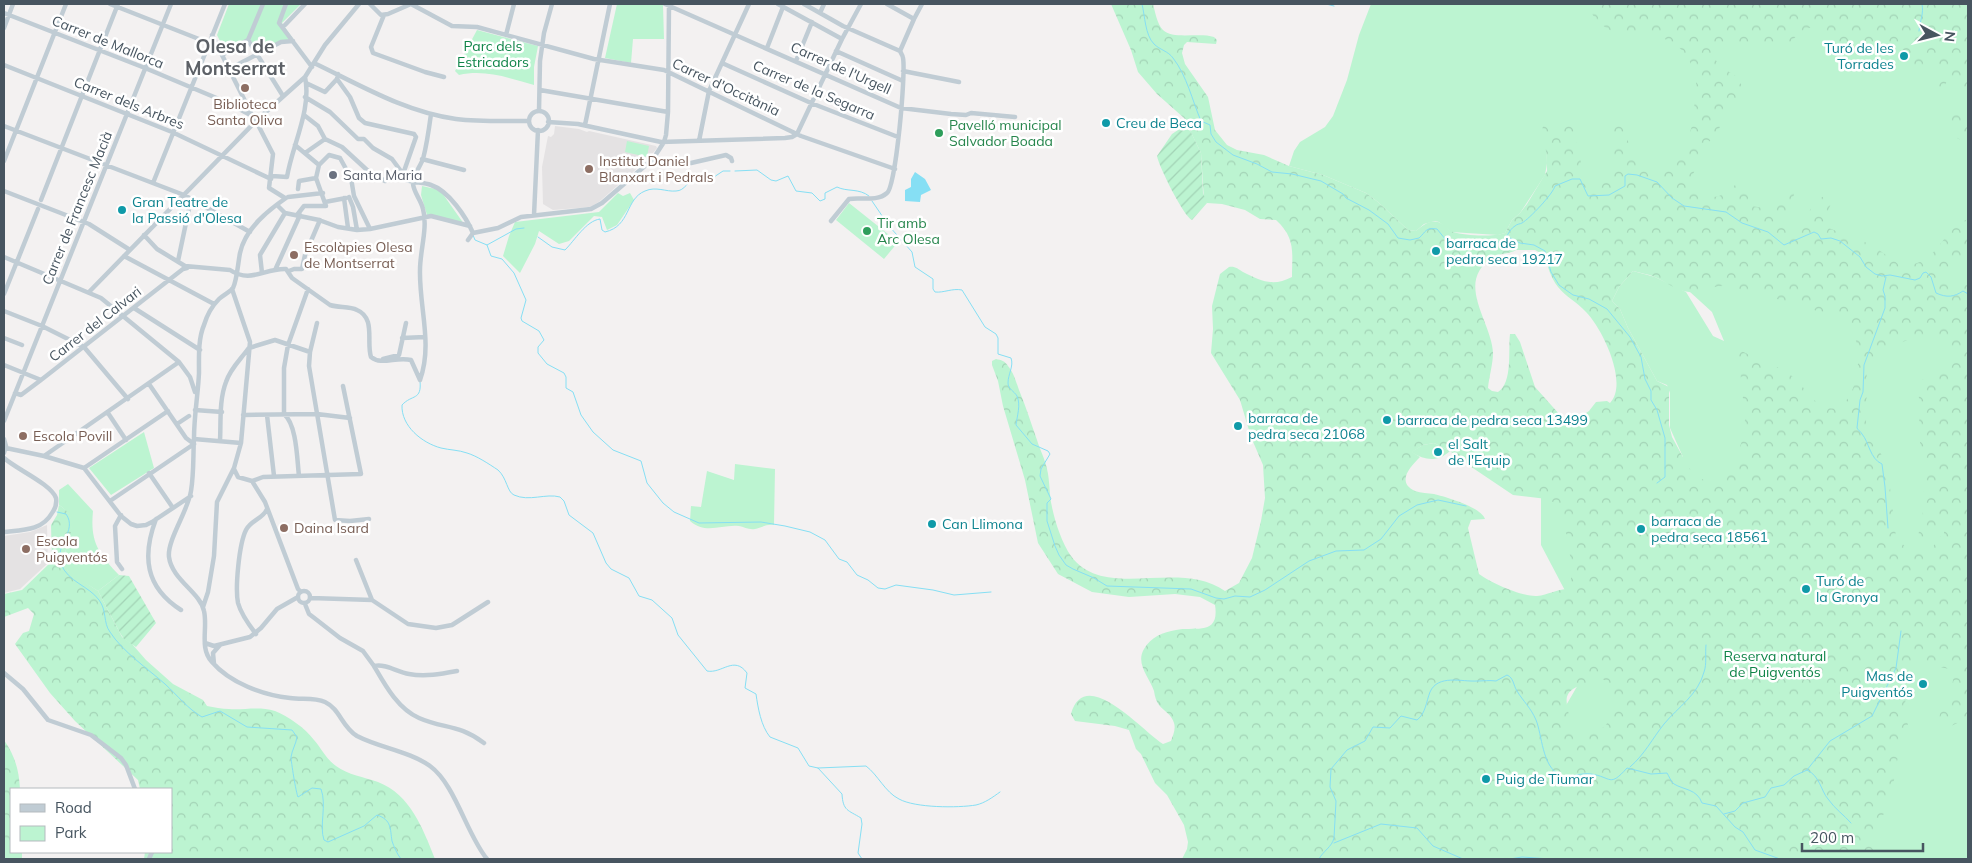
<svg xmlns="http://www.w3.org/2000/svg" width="1972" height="863" font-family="Mulish,sans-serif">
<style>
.education{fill:#e4e2e3}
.green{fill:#bcf4d1}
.forest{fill:url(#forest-crowns);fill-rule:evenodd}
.garden{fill:url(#garden-furrows)}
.water{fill:#86dff4}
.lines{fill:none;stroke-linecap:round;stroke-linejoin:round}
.stream{stroke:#86dff4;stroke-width:1}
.minor{stroke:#c0ccd4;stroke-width:4.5}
.culture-dot{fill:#0f9aa8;stroke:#fff;stroke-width:2}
.education-dot{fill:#8d6e63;stroke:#fff;stroke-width:2}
.leisure-dot{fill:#2e9e5b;stroke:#fff;stroke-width:2}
.worship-dot{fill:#6b7280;stroke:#fff;stroke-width:2}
.labels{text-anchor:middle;stroke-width:5;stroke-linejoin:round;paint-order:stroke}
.street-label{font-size:14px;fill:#475560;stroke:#fff}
.park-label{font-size:14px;fill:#0f8448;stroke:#fff}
.culture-label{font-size:14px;fill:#0d838f;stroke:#fff;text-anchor:start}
.education-label{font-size:14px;fill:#785e54;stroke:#fff;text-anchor:start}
.leisure-label{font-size:14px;fill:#27864d;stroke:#fff;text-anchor:start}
.worship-label{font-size:14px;fill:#5b616d;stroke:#fff;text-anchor:start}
.district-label{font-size:19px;font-weight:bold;fill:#5d6167;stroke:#fff}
</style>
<defs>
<pattern id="forest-crowns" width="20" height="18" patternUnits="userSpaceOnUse" patternTransform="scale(1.25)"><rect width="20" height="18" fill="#bcf4d1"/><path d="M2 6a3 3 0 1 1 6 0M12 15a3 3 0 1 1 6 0" fill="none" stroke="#a3d3b6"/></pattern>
<pattern id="garden-furrows" width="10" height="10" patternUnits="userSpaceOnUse" patternTransform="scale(1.25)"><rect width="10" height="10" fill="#bcf4d1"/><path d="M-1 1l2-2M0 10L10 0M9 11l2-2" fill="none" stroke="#a3d3b6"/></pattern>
</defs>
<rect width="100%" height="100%" fill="#f3f1f1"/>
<path class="education" d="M555,126l24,3 8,3 2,-1 67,15 1,2 -8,10 -49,43 -9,6 -38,3 -10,-6 -1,-37 6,-31 3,1 3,-3z
M47,525l1,38 -28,26 -16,4v-57l26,-4z"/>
<path class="green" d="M229,4h72l-19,19 12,17 -12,1 -24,12 -8,-14 -24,14 -9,-18z
M617,4l46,1 1,34h-31l-2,24 -26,-5z
M1371,4h597v855h-432l10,-119 33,-57 -8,-81 -30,-57v-47l142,-41 -13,-29v-35l-3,-8 -10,-4 -29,-53 -8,-19 -8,-8 7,-14 14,-16 22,6 31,15 27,44 11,5 -12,-29 -90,-82 -76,-82 1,15 -2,12 -25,38 -8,7 -7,13 -7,2 -47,-3 -12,-10 -4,-1 -11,3 -8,7 -8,-1 -30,-28 -12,-9 -43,-18 -34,-9 5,-15 6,-9 25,-15 8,-11 14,-36 12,-45z
M477,30l61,16 -4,21v18c-25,-7 -49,-16 -75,-10l-4,-4z
M627,141l22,5 -2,11 -22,-5z
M422,186l18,4 24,34 -37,-9 -6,-20z
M618,193l5,3 7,-3 4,7 -17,25 -10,5 -5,-13 -8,-1 -25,25 -10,3 -20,-13 -4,13 -15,29 -17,-17 6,-20 6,-14 84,-10z
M849,203l49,39 -14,17 -48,-39z
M144,432l10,36 -43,27 -22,-27z
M1434,443l16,8c-12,11 -24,10 -39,1l12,-7z
M735,464l40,5 -1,56c-8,-1 -13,3 -19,4 -6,1 -11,-2 -16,-3 -17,-2 -33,9 -49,-5l1,-15 10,1 6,-36 27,9z
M68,484l25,27c-3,31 5,42 26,64l-21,16c-7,-5 -26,-14 -30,-20 -13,-22 20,-48 -9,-66v-15z"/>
<path class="forest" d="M1111,4h42c2,7 4,20 10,26 10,10 37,2 51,7l3,3 -1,4 -29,-2 -3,3 -2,8 3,11 23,33 7,33 12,15 10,5 27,5 25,11 34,9 43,18 12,9 30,28 8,1c8,-7 17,-14 28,-6 3,2 5,6 9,7 13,4 39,5 52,1l7,-13 8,-7 7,-9 20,-33 -1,-20 -4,-18 1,-8 3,-2 11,-2 8,1 7,4c7,17 7,36 14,53l6,3 15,-3c20,-25 -10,-47 13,-63l4,1c4,7 1,12 2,19 1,8 21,30 28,34h16c13,-10 23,-42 24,-58 0,-10 3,-20 2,-30 -4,-29 -22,-46 -51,-46 -14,-1 -28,0 -40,-9 -9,-5 -14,-15 -19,-23h382v90l-16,-15 -4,-1 -3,8 4,8 -3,4 -8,-2 -9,-10 2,-8 17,-2 2,-4c-7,-12 -21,-8 -30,-2l-39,-18 -28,-6 -15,-1c-9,-6 -16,-19 -28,-17 -13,1 -16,17 -29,18 -22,1 -54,-13 -69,9l9,12 15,9 6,10v14l-20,23 -8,15 -7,5 -17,38v4l2,3c30,11 19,14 46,-5 15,2 7,14 13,23l21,3 10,-14 9,-8 4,1 -2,12 -11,22 3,3c28,3 20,-27 45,-30l3,3 -6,16 -1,13 46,18 28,20c38,3 40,-35 68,-46v34l-14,15 -5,12 5,4 14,1v433l-17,8 -8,-2 -4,-6 3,-12 9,-12 3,-21 -5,-4 -27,-6 -8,4 -5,8 -5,36 4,14 -1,7 -10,29 -5,32 -12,30 -8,36h-690l5,-10 1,-7 -4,-17 -17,-30 -12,-12 -14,-29 -5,-5 -7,-19 -14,-4 -40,-5 -4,-7c14,-50 72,18 92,30l8,-3c2,-6 5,-12 3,-18 -2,-8 -10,-12 -15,-18 -3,-4 -4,-8 -5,-14 -4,-13 -19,-27 -10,-42 7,-12 19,-17 32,-19 18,-4 44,7 39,-25l-15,-8 -25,-3 -46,3 -37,-5 -34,-18 -20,-31 -13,-63 -22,-74 -5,-25 -6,-16v-4l4,-2c5,1 9,2 12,7 6,7 8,16 11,24 7,17 12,33 18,50 3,10 8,19 10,29 3,12 2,26 5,38 3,15 10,36 19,49 34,46 107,2 154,35l14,-8 13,-25 9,-37 4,-23 -2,-33 -12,-28 -11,-37 -29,-47 2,-24 -1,-23 8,-32 9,-7c6,-1 9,2 14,5 18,9 30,15 49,5 0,-24 4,-39 -16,-57l-16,-1 -15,-9 -23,-6 -15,-1 -3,-3 -3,-47 -17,-35 -27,-24 -19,-22 -7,-22zM1516,250h19l9,5c4,11 6,22 14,32 8,10 19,15 28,25 16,16 43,71 24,91l-3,-2 -11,1 -7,9 -12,8 -17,-4 -25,-28 -15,-45 -5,-8h-5c-2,15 3,49 -12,58l-6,-1 -4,-3c1,-11 5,-24 5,-35 -1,-31 -40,-72 1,-96 7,-4 16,-3 22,-7zM1633,271c7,2 15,3 22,6 11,5 22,14 34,15 14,2 22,-7 36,-6 12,0 16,5 26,7 24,5 76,18 96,32 21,16 11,90 -19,83 -15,-3 -24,-23 -36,-32 -16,-12 -37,-17 -54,-27l7,70 -1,15 -10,32 -18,20 -16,-8 -11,-10 -17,-31 -3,-12v-38l-12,-6 -29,-53 -8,-19 -8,-8 7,-14zM1914,337h20l28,15 -10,13 -29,14 -5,5 2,30 -2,16 6,37 -1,45 -8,39 -15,-8 -4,-6 -9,-74 -14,-21 -7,-19 1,-45 -1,-10 11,-12 10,-7zM1434,443l16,8 8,7 55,37 34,4 14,7c2,20 17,66 7,83 -11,0 -20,6 -31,7 -14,1 -46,-13 -58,-22l-11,-46 3,-8 14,-1c-4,-12 -39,-22 -51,-25 -6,-1 -13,-1 -19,-3 -19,-9 -5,-24 5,-34l-8,-5 11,-7zM1932,527l12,4v3c-9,5 -11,17 -20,23l-2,-3 1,-7zM1603,679c16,15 15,41 -6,53 -7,3 -16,2 -23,2 -10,-40 -17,-44 29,-55z
M1943,111h25v33l-11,-6z
M59,505c26,16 5,34 6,54 0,4 2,8 3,12l30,20 24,46 10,7 14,16 27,24 30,16 4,6c7,1 15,3 22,3 16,1 30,-3 46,2 13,5 30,17 39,29 8,9 12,19 22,26 12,9 28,11 42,16 33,13 45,47 57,77h-291l1,-7h26v-63h-31l-2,-9 -63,-59 -25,-28 -35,-49 8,-11 6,-2 5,-17 -6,-6 -24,9v-23l18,-4 30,-29 -1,-36 6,-10z
M4,740c11,16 15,30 16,49h-9v63h11v7h-18z"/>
<path class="garden" d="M1187,124l14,29 2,40 4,10 -15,17c-8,-3 -33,-53 -35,-64l15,-22z
M119,575l10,1 27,47 -20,24 -12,-8 -4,-6 -22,-42z"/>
<path class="water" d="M915,172l10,7 6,11 -10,5 -1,7 -15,-1v-11l6,-3v-8z"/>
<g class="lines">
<path class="stream" d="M1142,4c3,12 3,31 12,40 6,6 14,7 19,14 14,18 19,42 28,63l9,4 1,9 5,8 17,13 24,9 15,8 20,2 29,7 22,13 3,4 23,12 19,14 10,14 12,2 9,-2c7,-6 6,-11 18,-9l9,11c6,2 12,0 19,1 12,1 22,5 34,1 9,-3 9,-12 16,-16 2,-2 5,-2 7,-3 7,-4 31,-29 33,-37l17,-7h8l8,17 21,-1 16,-9v-10l3,-2 9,1 20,7 15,16 12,8 42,6 16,11 26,9 16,13 30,-13 4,2 3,5 10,-1 9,3 20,16 6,10 9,7 7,2 8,-1 25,5 5,-2 3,-5 3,-1 5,5 5,16c11,5 18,4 27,-2l5,3
M1326,4l8,2
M1919,31c1,-11 5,-17 3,-27
M735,171l22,-1 14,10 5,1 12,-5 8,15 16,2 8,8 5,-2v-6l12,-6c10,5 22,1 32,9
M872,201l17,25 23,26 3,15 18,12v10l2,3c9,1 17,-4 27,-2l23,37 11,7 2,4v16l13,4c3,8 -3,16 -3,25 0,6 6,8 9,13 4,9 0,20 -1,29l16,19 16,7 2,3 -9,15 -1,7 11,23 -4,4v18l8,25 4,9 7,10 7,4 21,9 13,8 84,3 25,9 8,1 11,-3 15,1 15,-7 44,-29 27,-10 28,-1 17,-11 18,-23 18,-11 21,-5 28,6
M473,235l2,5 12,5 29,-16 8,-1
M538,237l14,10 13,3c10,-10 21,-29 35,-31l2,11 3,2c26,-6 20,-33 40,-41 11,-5 21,1 31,0 9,0 12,-11 20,-13 5,-1 10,2 15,1l12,-8h7
M1508,237l12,6 14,2 11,6 6,21 8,13 14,10 16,4 18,10 23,28 11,20 4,22 6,12v9l6,10 8,28v39l-8,6
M487,245l4,11 11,3 12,14 12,27 -5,18 1,3 17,10 5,9 -6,7v6l9,11 17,9 2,4v11l7,4 8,23 12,17 20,18 28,11 6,22 16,20 11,9 25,11 62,-1 24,4 25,6 15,8 14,19 8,3 10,13 11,5 10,8 7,1 11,-4 37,5 21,5 37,-3
M1886,277l-3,13 2,6v12l-21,57 -1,27 -3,8 -3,28c1,2 4,4 5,6 7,8 8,25 20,30l3,23 3,41
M420,381c2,20 -8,13 -18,24 -1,21 20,38 39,43 8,2 18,2 26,5 10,3 22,11 31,17 9,8 9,22 16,25 15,7 32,-2 46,2l4,4 5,14 24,18 13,30 5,6 18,9 10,18 13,4 20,18 6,17 29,36c15,3 27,-16 40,2l-2,15 11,6c2,14 5,32 14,43l28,11 11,18 9,2 24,26c1,17 6,16 19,24l1,6 -4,29 4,6
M57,512l9,2c12,17 -12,31 -5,50 7,18 28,22 38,36 8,10 4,23 11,32 12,19 38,37 55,52 12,11 23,25 37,33l18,-6 27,16 45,3 5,7c-1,7 -5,13 -6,20 0,4 5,36 7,40l14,-9 9,1c6,16 -2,37 3,51l4,2 36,-16 13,-11c15,5 13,14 15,26 2,6 5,13 9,18
M1630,767c15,-13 22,-28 34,-43 14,-17 34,-29 40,-52 3,-8 1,-18 2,-27
M818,768l48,-2c12,9 19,26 33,33 16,9 59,9 77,6 9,-2 17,-8 24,-13
M1807,770l23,-29 42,-25 24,-48 5,-37
M1724,814l11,-3 8,-8 22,-6 6,-9 13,-3 10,-9 13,-6c13,6 14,21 21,29 7,10 16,16 23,24
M1334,843l47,-19 36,4 16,18 30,13
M1319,859c4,-8 13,-12 15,-21l2,-37 -6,-14 1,-18 16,-19 18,-9 8,-14 17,1 11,-12 16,4c9,-7 9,-18 13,-28 8,-18 32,-10 47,-11 7,0 12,-1 19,0l11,-6c7,3 6,10 10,16 6,10 14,17 19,29 6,14 6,47 24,55 10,4 21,-3 31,-1 21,3 18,14 36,-6l24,6 16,-1c2,3 4,9 7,11 10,6 23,5 28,19l14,3 19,21 8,5 12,18 25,9
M1510,859l12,-2 28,2"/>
<path class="minor" d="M110,4l99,39
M286,4l-7,19 33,44
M370,4l11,11 7,-1 23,-10
M411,4l41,22 25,1 117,32 70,11 137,66 94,33
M665,4l236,104 50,6 15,1 5,-2 44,4
M778,4l64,35
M804,4l39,22 57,25
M887,4l27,15
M4,13l141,55 81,34 32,17
M820,13l4,-9
M384,15l-13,32 2,6 52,19 19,5
M285,25l20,-21
M4,28l9,-24
M212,35l41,82
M506,35l8,-31
M248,40l35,56
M767,48l16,-41
M836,51l67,30
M222,55l26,-15 15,-36
M796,61l16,-39
M314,63c46,22 91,49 142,56 24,3 49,2 73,2
M722,63l89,40 87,34
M4,65l168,67 99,47
M229,69l52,-27 12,-1
M903,71l56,11
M338,74l-1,5 13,18 9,21 6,5 49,11 2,3 -13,37 1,5c8,4 18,3 27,6 18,6 35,32 42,48
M306,83l19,9 12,-13
M540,90l128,22
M305,97l25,15 28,27h6l9,9 19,11 11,15
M539,111l1,-50 4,-28 8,-29
M529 121a10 10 0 1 1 20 0a10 10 0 1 1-20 0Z
M304,115l14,11 7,13 17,8 25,23 18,11
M256,121l17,33 -4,34 16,10
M548,122l30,2 83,18 124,-4 7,-1 5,-3
M585,125l25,-121
M4,126l180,69 66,37
M797,134l45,-95 19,-35
M699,141l10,-50 40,-87
M295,145l24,20
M305,153l20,-14
M340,158l11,20 3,18 16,33
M422,159l42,11
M4,161l62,-157
M650,162l41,1 35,-8 5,3 1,3
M272,176l15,1c5,-31 25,-68 18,-100
M316,178l3,-13 10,-10 11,3
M153,183l72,-179
M298,189l1,-8 17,-3
M4,191l85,33 41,26
M288,197l35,-4
M349,197l4,10 4,23
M286,198c-19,13 -41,31 -46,55 -2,10 -3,27 -7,35 -3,4 -10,7 -14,11 -7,7 -12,16 -15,26 -6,14 -5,32 -5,48 -1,22 -5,43 -5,65 -1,18 0,35 -3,53 -3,20 -24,49 -22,66 3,23 31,35 35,54 4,17 -5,37 8,51 18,21 51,33 78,36 11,2 24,-1 35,4 15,7 17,25 32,34 23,12 52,15 73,30 25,18 37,69 57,93
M344,198l4,30
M41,200l77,-196
M325,202l21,-4
M277,205l8,8 34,7 19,7 19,3 13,-1 61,-13 39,10
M297,215l7,-9h22l-10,-28
M534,215l4,-85
M831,221l18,-22c11,-2 28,3 38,-6 9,-7 19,-120 16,-135 0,-2 -2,-5 -3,-7l14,-32 8,-15
M144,235l13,14 28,17 45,4c21,14 34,-2 56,-1l6,9 38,27c9,3 19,1 27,5 19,8 9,32 14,47 11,9 25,-1 40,3l9,20
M468,240l5,-7 25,-5 23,-11 70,-8 11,-6 51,-44 11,-17 2,-7 2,-23 1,-108
M124,256l90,48
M4,257l97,41 78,64 11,15 5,15
M178,261l13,-62
M276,268l24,-53
M289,271l5,-2h8l3,-14 15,-35
M262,273l-2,-18 25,-42
M89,292l169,-173 47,-42 20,-32 34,-41
M4,294l34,-85
M134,308l66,42
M4,311l38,15 42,21 44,52
M317,323l-7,29 -1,14 26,154 15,1 19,-2
M4,338l18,7
M402,338l23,-1
M249,348l26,-8 35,12
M383,359l16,-4 7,-32
M4,365l37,15
M420,380c13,-36 -1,-73 0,-110 0,-20 8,-42 3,-61 -2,-9 -9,-16 -10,-25 0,-9 7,-17 10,-25 4,-15 6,-30 8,-45
M149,384l37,54 8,6
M15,393l6,2 20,-15 142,-111 4,-1
M195,410l27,2
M108,413l18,27
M243,415l74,-1 33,4
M267,415l7,61
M4,421l167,-417
M177,424l12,-8
M4,439l2,7 -2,7
M194,439l47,4
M220,441c1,-19 -1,-41 6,-59 4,-13 14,-22 22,-33
M6,448l38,8 40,12 37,48 10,8 6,2 9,-1 6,-3 39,-26
M44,456l135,-94
M4,458c12,11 47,26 52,40 1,6 -1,11 -4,15 -10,18 -30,17 -48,19
M84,468l84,-57
M234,469l4,8 14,4
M149,473l24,35
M299,476c-2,-16 -2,-51 -15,-62v-46l4,-23 20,-56
M252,481l11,-4 98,-3 -18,-88
M252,481l13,21 33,87 3,3
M110,501l84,-57
M121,515l-6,11 2,36 5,7
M156,519c-14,37 -11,68 25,91
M356,560l16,40
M298 597a6 6 0 1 1 12 0a6 6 0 1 1-12 0Z
M311,598l61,2 36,24 28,4 16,-3 36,-23
M305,604l4,10 4,3 27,21 23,13 11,15c11,-3 23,6 35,8 16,3 32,0 48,-3
M203,607l5,-15 6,-36 3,-54 17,-34 7,-25 9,-101 -18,-53
M256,634c-7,-9 -15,-20 -18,-31 -3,-15 1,-59 8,-73 5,-10 17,-11 21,-21
M205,643l9,3 36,-9 11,-9 16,-19 21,-12
M214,664l-1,-11 7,-8
M374,666c11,19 24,43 45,52 25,11 40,6 65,25
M4,673l19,16 25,31 43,15 30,23 5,7 9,24
M149,859l3,-7"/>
</g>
<g class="culture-dot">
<circle cx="1904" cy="56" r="5"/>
<circle cx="1106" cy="123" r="5"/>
<circle cx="122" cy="210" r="5"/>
<circle cx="1436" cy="251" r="5"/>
<circle cx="1387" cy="420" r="5"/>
<circle cx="1238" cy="426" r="5"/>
<circle cx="1438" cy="452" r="5"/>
<circle cx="932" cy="524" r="5"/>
<circle cx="1641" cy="529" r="5"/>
<circle cx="1806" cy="589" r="5"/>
<circle cx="1923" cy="684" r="5"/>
<circle cx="1486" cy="779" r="5"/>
</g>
<g class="education-dot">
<circle cx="245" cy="88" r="5"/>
<circle cx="589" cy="169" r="5"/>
<circle cx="294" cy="255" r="5"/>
<circle cx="23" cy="436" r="5"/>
<circle cx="284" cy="528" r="5"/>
<circle cx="26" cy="549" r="5"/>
</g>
<g class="leisure-dot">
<circle cx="939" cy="133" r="5"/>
<circle cx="867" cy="231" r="5"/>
</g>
<circle class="worship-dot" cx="333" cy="175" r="5"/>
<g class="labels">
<g class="street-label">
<text transform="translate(108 42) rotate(22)" y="5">Carrer de Mallorca</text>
<text transform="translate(841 68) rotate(24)" y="5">Carrer de l'Urgell</text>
<text transform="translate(726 87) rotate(25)" y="5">Carrer d'Occitània</text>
<text transform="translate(814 90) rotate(23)" y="5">Carrer de la Segarra</text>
<text transform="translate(129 103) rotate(22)" y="5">Carrer dels Arbres</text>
<text transform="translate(77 208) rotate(-68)" y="5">Carrer de Francesc Macià</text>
<text transform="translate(95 324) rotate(-38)" y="5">Carrer del Calvari</text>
</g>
<g class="park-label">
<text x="493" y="51">Parc dels<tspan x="493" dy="16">Estricadors</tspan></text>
<text x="1775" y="661">Reserva natural<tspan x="1775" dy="16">de Puigventós</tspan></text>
</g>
<g class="culture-label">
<text x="1894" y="53" text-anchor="end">Turó de les<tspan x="1894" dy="16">Torrades</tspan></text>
<text x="1116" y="128">Creu de Beca</text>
<text x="132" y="207">Gran Teatre de<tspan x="132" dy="16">la Passió d'Olesa</tspan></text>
<text x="1446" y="248">barraca de<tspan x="1446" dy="16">pedra seca 19217</tspan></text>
<text x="1248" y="423">barraca de<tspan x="1248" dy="16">pedra seca 21068</tspan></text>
<text x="1397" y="425">barraca de pedra seca 13499</text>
<text x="1448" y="449">el Salt<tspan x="1448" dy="16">de l'Equip</tspan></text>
<text x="1651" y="526">barraca de<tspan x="1651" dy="16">pedra seca 18561</tspan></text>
<text x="942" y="529">Can Llimona</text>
<text x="1816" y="586">Turó de<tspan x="1816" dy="16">la Gronya</tspan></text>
<text x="1913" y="681" text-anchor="end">Mas de<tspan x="1913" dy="16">Puigventós</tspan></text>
<text x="1496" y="784">Puig de Tiumar</text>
</g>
<g class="education-label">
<text x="245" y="109" text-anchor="middle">Biblioteca<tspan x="245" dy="16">Santa Oliva</tspan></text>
<text x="599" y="166">Institut Daniel<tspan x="599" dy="16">Blanxart i Pedrals</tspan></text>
<text x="304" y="252">Escolàpies Olesa<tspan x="304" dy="16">de Montserrat</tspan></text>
<text x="33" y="441">Escola Povill</text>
<text x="294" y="533">Daina Isard</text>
<text x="36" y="546">Escola<tspan x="36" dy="16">Puigventós</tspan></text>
</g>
<g class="leisure-label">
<text x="949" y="130">Pavelló municipal<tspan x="949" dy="16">Salvador Boada</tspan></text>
<text x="877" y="228">Tir amb<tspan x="877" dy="16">Arc Olesa</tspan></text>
</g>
<g class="worship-label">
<text x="343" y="180">Santa Maria</text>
</g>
<g class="district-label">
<text x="235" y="53">Olesa de<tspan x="235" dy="22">Montserrat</tspan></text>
</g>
</g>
<rect width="1972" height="863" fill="none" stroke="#475560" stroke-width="10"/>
<rect x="10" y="788" width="162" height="65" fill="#ffffff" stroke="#b5bbbf"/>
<rect x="20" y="804" width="25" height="8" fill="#c0ccd4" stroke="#b5bbbf"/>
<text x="55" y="813" font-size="15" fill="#475560">Road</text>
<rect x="20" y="826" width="25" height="15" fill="#bcf4d1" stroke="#b5bbbf"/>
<text x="55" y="838" font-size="15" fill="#475560">Park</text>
<g transform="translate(1937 35) rotate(97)" stroke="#ffffff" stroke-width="4" paint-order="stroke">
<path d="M0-4L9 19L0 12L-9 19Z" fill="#475560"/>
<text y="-8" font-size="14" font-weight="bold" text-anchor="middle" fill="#475560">N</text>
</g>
<path d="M1802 843v8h121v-8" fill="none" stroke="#475560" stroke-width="2.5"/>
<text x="1810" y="843" font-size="15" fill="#475560" stroke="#ffffff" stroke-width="4" paint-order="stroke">200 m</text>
</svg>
